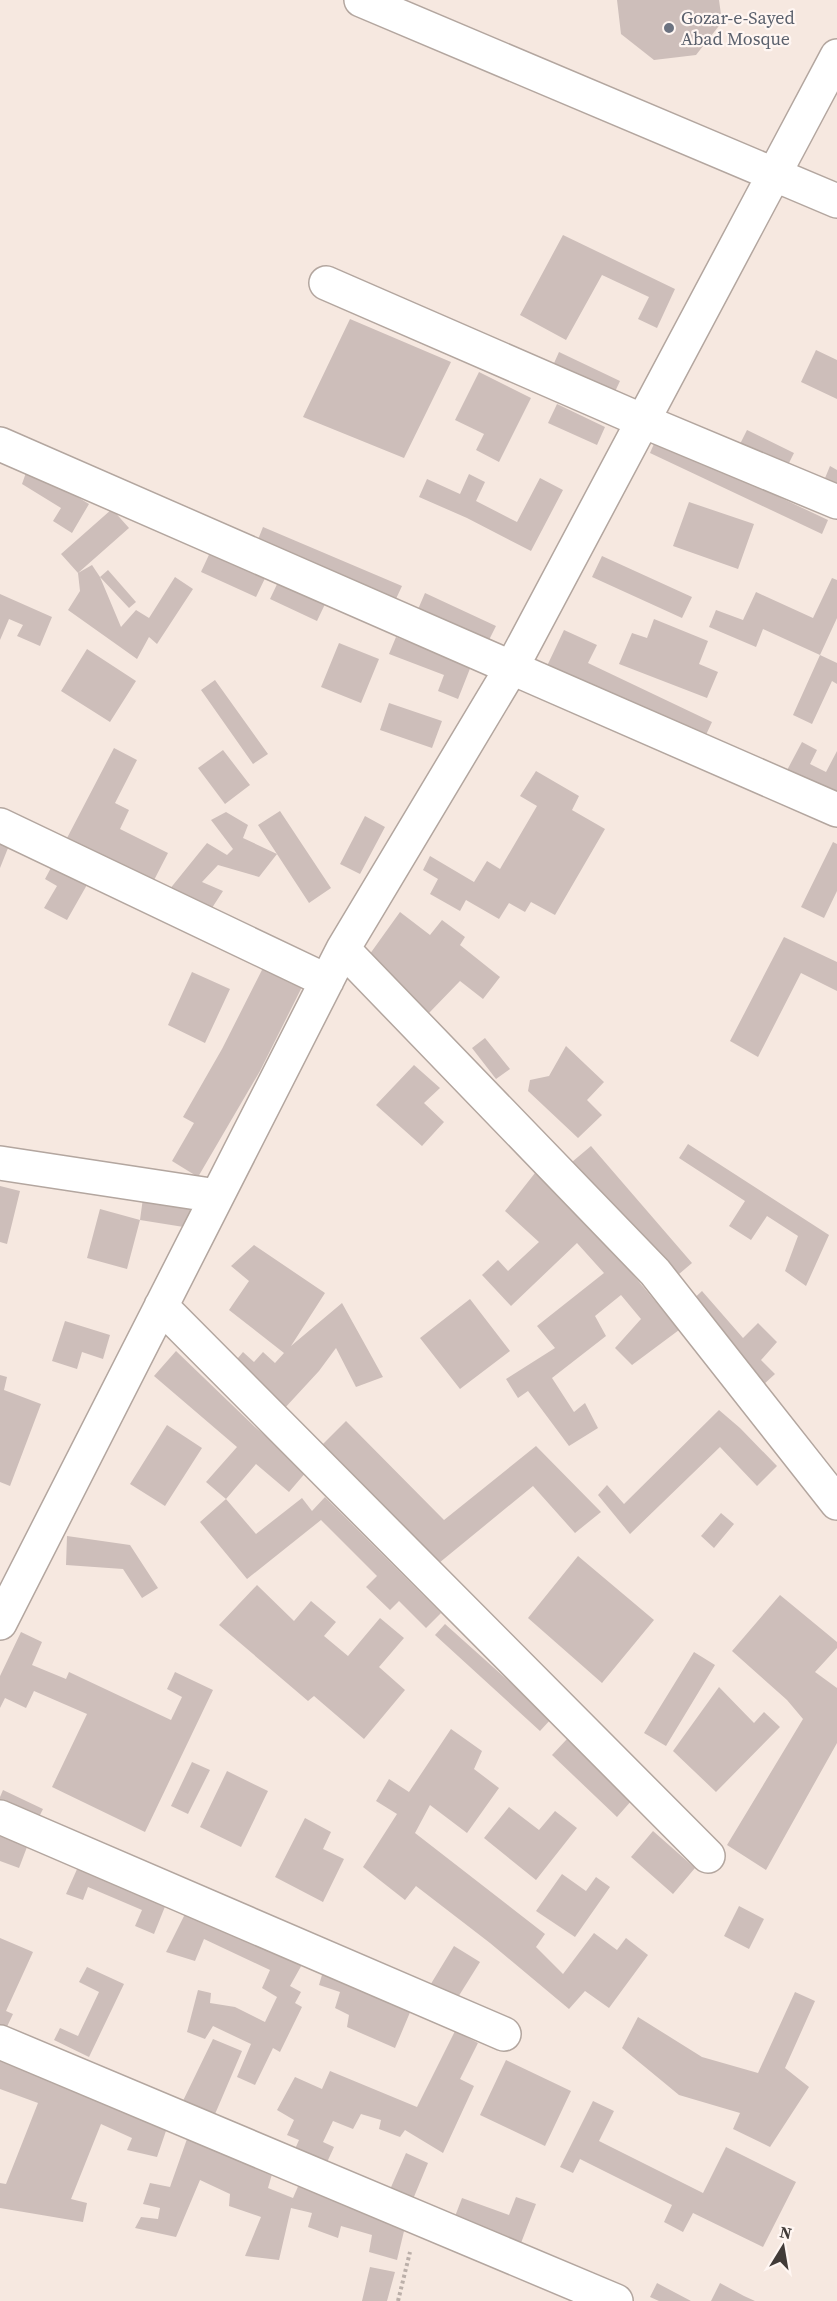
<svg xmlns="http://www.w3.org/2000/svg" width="837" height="2301" font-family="'Source Serif 4',serif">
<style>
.building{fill:#cdbeba}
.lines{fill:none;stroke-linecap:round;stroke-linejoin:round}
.minor-casing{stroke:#b3a69f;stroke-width:36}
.path{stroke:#bbafa9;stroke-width:4;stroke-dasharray:3 3;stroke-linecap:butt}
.minor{stroke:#fff;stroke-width:33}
.worship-dot{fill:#6b7280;stroke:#fff6f2;stroke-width:2}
.labels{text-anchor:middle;stroke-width:4.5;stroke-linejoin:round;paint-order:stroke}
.worship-label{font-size:18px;fill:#5b616d;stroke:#fff6f2;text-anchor:start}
</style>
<rect width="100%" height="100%" fill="#f6e8e0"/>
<path class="building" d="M617,0h102l3,22 -26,33 -42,5 -33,-26z
M563,235l112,54 -18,39 -19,-9 11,-22 -47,-22 -36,65 -46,-25z
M350,319l101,43 -47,96 -101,-41z
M816,350l21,10v39l-36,-17z
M559,352l61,29 -8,17 -61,-28z
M479,372l52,26 -32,64 -23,-12 8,-16 -29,-14z
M557,404l48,23 -8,18 -49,-22z
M747,430l47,23 -8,16 -47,-23z
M656,439l172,81 -6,14 -172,-81z
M830,466l7,4v19l-14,-6z
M28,467l61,37 -17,29 -19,-12 8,-13 -39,-24z
M469,474l16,8 -9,19 41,21 23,-44 23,12 -32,61 -64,-33 -48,-21 8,-18 33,15z
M689,502l65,22 -16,45 -65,-23z
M112,509l17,19 -51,45 -17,-19z
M263,527l139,59 -7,15 -138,-59z
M213,546l55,26 -12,25 -55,-25z
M602,556l90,41 -10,21 -90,-41z
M92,565l8,12 8,-7 28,32 -7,6 -29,-31 21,50 15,-17 13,8 26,-41 18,12 -36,55 -8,-7 -12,22 -69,-49 12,-19 -2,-18z
M832,578l5,2v38l-17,37 -57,-26 -7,18 -47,-20 7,-17 27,10 13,-28 57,26z
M279,580l47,22 -9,19 -47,-22z
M425,593l71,33 -10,20 -70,-32z
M0,594l52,23 -12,29 -23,-10 6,-11 -14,-6 -9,21z
M654,619l54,22 -9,23 19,8 -11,26 -88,-34 13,-31 15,5z
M564,630l33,15 -9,18 124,59 -8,17 -157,-73z
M396,637l75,29 -13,33 -20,-8 6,-16 -55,-21z
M339,643l40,16 -18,44 -40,-16z
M87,649l49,32 -26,41 -49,-31z
M820,655l17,8v21l-5,-3 -20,43 -19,-9z
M215,680l53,74 -15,10 -52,-74z
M389,703l53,18 -10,27 -52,-18z
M802,742l15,8 -7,14 16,8 11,-21v40l-4,7 -48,-24z
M114,748l23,12 -22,43 14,7 -9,19 48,24 -16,31 -86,-44z
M223,750l27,35 -25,19 -27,-36z
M536,771l43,25 -7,14 33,19 -50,86 -24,-13 -6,10 -16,-9 -10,16 -33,-19 -6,11 -30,-17 8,-15 -15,-9 7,-14 44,26 13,-21 13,8 37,-63 -17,-10z
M280,811l51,77 -22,15 -51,-78z
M226,812l22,13 -5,13 34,16 -18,23 -41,-12 -16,17 21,9 -13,20 -41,-21 38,-47 20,12 6,-6 -22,-29z
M365,816l20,11 -25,47 -20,-10z
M0,839l10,4 -10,25z
M833,842l4,2v47l-13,27 -23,-11z
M53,864l35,19 -21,37 -23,-12 13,-22 -12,-7z
M400,912l30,23 12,-15 23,17 -5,8 40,32 -17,22 -23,-18 -32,33 -61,-56z
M784,937l53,25v29l-36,-18 -43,84 -28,-16z
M266,962l39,19 -45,90 -62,106 -26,-16 22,-38 -11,-6 39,-68z
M192,972l38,17 -25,54 -37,-18z
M485,1038l25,31 -14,10 -24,-31z
M566,1046l38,36 -17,18 15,15 -24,23 -50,-47 2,-11 19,-4z
M414,1065l26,23 -16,15 20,19 -22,24 -46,-41z
M688,1144l141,91 -23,51 -21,-15 13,-35 -31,-20 -16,24 -22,-14 16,-25 -66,-43z
M591,1146l101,117 -20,17 -100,-118z
M535,1173l57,52 87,105 -47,35 -17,-17 26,-29 -20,-24 -26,21 11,20 -54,42 22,34 11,-9 13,25 -29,18 -41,-55 -10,7 -12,-19 49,-31 -18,-22 67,-53 -27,-30 -66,63 -29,-31 16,-15 10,11 31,-29 -34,-31z
M0,1186l20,5 -13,53 -7,-2z
M143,1198l51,8 -4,22 -50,-8z
M100,1209l40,11 -13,49 -40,-11z
M254,1245l71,48 -34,53 51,-43 41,74 -27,10 -20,-39 -17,23 -36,39 -50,-46 10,-12 11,10 9,-10 12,11 9,-10 -55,-43 20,-29 -18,-15z
M702,1291l41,47 15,-15 19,19 -16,18 14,14 -12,11 -75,-81z
M470,1299l40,52 -50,38 -40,-51z
M65,1321l45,14 -7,24 -21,-7 -5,17 -25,-8z
M176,1351l79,76 52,44 -18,21 -33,-28 -30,35 -20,-17 31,-35 -83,-71z
M0,1375l7,2 -3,13 37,14 -31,82 -10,-4z
M719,1410l21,18 37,38 -20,20 -37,-39 -90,87 -32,-39 9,-10 17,19z
M346,1421l98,99 92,-74 65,66 -26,21 -42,-47 -94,77 -117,-118z
M167,1425l35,23 -37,58 -35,-22z
M325,1497l116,116 -15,15 -27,-27 -9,9 -24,-23 11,-11 -56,-56 -74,59 -47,-57 26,-23 30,35 46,-36 10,13z
M721,1513l13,11 -20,24 -13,-12z
M67,1536l63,9 28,43 -16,10 -19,-29 -57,-4z
M578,1556l76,64 -52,63 -74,-65z
M257,1585l37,36 17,-20 25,21 -12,14 24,20 32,-38 24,20 -25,29 26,23 -41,49 -50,-43 -6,5 -89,-76z
M780,1595l57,47v6l-22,24 22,16v55l-71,127 -39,-25 76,-126 -16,-19 -55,-49z
M445,1624l106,95 -11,12 -105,-96z
M21,1632l21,10 -10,23 34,14 3,-7 102,48 11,-23 -15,-8 8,-17 38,18 -68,142 -93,-45 35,-73 -53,-23 -8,17 -21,-10 -5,10v-32z
M694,1652l21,13 -49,81 -22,-13z
M719,1687l35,36 10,-11 16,15 -64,65 -43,-41z
M451,1729l31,22 -8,18 25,19 -32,45 -37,-28 -15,28 130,101 -9,13 27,27 31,-41 23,17 9,-12 22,17 -39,53 -24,-17 -16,18 -79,-66 -74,-57 -11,14 -42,-33 34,-53 -21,-13 13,-22 20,13z
M567,1739l65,61 -15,17 -65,-62z
M192,1762l18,8 -22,44 -17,-8z
M227,1771l41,20 -27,56 -41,-20z
M3,1790l40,19 -8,16 -35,-17v-11z
M509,1807l30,23 16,-19 22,17 -41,52 -52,-42z
M305,1818l26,14 -8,17 21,10 -21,43 -48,-25z
M653,1831l42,37 -22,26 -42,-37z
M0,1836l27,11 -8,21 -19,-7z
M78,1867l88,37 -12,30 -19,-8 7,-16 -54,-23 -5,13 -17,-6z
M562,1874l24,17 10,-14 14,10 -35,50 -39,-26z
M739,1906l25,13 -15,30 -25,-13z
M187,1910l117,51 -14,25 11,6 -6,11 7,4 -22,45 -7,-4 -18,37 -18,-8 14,-33 -38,-18 -8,13 -18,-7 11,-42 13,3 -1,10 25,4 30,15 12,-25 -15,-9 8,-18 -66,-31 -9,22 -29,-9z
M0,1938l33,14 -27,59 7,3 -9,19 -4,-1z
M454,1946l26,16 -25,40 -26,-15z
M87,1967l37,17 -35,73 -35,-17 6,-12 18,8 21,-44 -20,-10z
M324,1968l87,42 -16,38 -48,-21 2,-12 -14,-7 5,-16 -21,-7z
M795,1992l20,9 -30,67 24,19 -39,60 -37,-18 7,-16 -61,-18 -57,-47 16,-31 64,40 56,16z
M455,2031l23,12 -18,36 14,7 -31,67 -38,-23 -5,7 -21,-8 2,-9 -20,-6 -8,15 -20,-8 -10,21 11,5 -11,24 -32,-13 8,-18 -12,-5 7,-15 -17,-10 18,-33 27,12 8,-18 87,36z
M213,2039l29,12 -30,70 -32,-14z
M0,2058l167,70 -10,29 -30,-7 5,-12 -31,-14 -30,75 16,4 -4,19 -83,-14v-25l6,1 32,-81 -38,-14z
M506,2060l65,31 -26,55 -65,-31z
M593,2101l21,10 -15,30 104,52 23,-46 70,35 -33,65 -70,-34 -10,19 -19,-10 8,-17 -92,-46 -7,14 -13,-6z
M187,2139l85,35 -4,14 25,10 7,-16 105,45 -8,33 -28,-8 3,-17 -31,-9 -3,12 -30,-11 4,-14 -21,-5 -12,52 -34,-4 16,-39 -32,-11 1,-12 -30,-14 -24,57 -41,-9 6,-11 17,2 2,-11 -17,-4 7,-21 20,4z
M406,2153l22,10 -17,41 -23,-10z
M516,2197l20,7 -15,39 -67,-24 8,-21 47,17z
M370,2267l25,5 -8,29h-25z
M657,2283l34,18h-32l-9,-4z
M720,2283l24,13 11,5h-44z"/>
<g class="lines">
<g class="minor-casing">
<path id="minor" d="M361,0l476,201
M326,283l317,138 194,81
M0,444l837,366
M0,825l327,156
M343,949l312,323 182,231
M0,1163l217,33
M161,1306l547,550
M0,1623l343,-674 169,-282 325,-611
M0,1817l504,217
M0,2042l616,259"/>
</g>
<path class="path" d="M398,2301l12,-49"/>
<use href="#minor" class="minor"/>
</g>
<circle class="worship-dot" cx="669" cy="28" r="6"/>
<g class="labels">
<g class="worship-label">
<text x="681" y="24">Gozar-e-Sayed<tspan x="681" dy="21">Abad Mosque</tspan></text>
</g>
</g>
<g transform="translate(783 2247) rotate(11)" stroke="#fff6f2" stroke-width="4.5" paint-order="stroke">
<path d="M0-4.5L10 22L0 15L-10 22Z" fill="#413b38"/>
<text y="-9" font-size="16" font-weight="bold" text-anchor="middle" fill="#413b38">N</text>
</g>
</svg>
